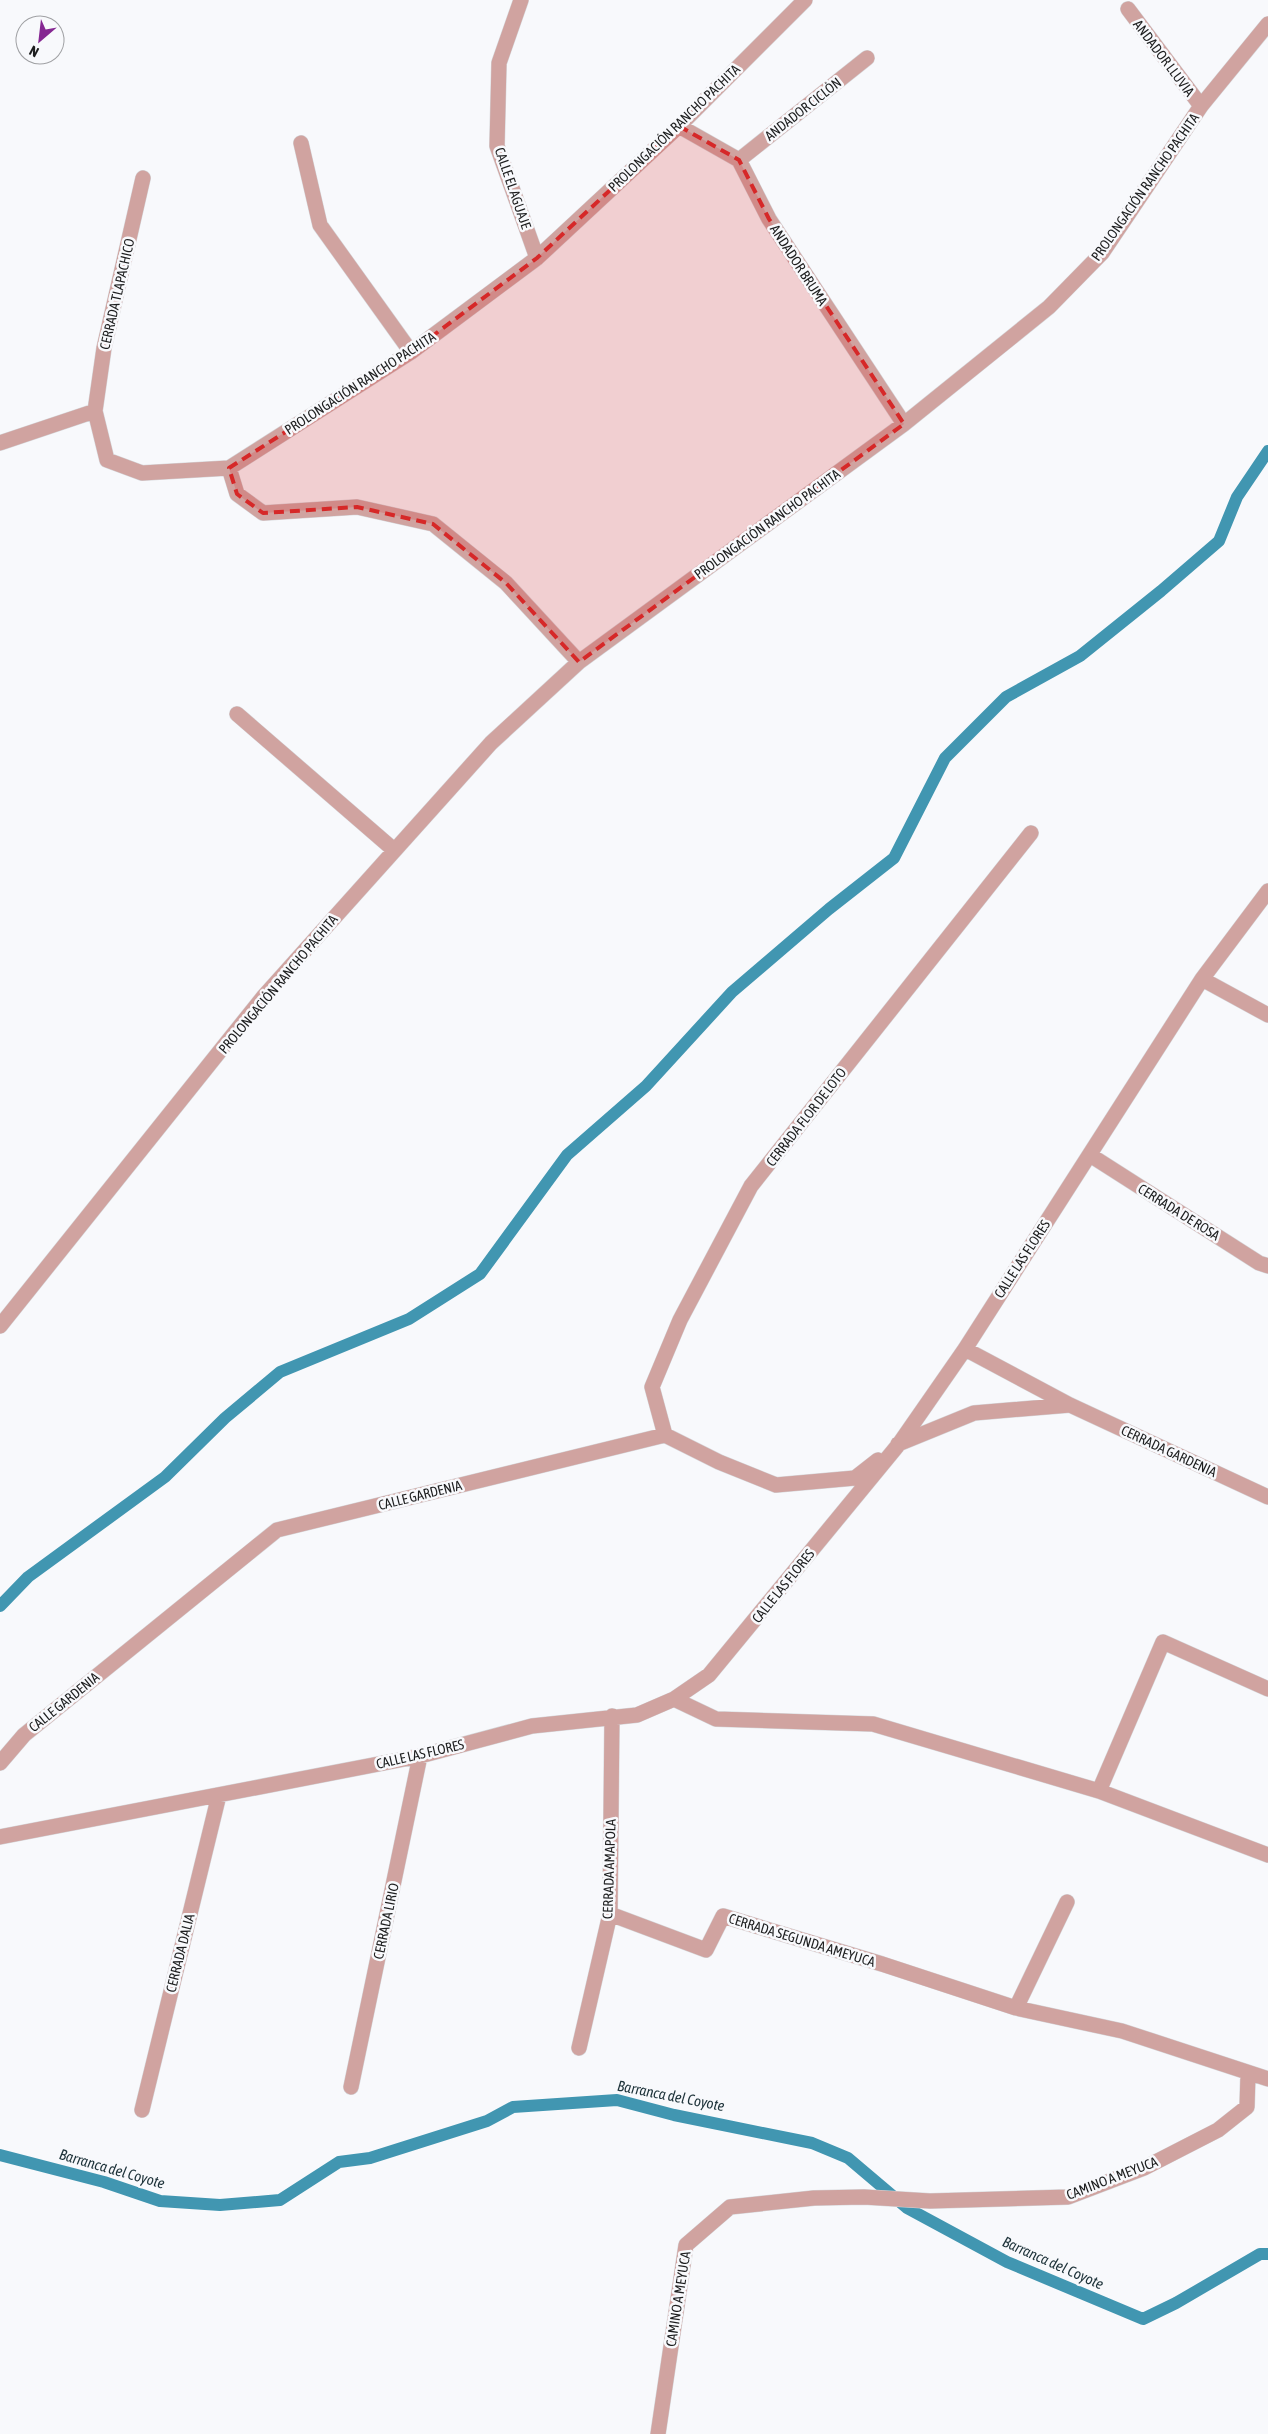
<svg xmlns="http://www.w3.org/2000/svg" width="1268" height="2434" font-family="'Asap Condensed',sans-serif">
<style>
.lines{fill:none;stroke-linecap:round;stroke-linejoin:round}
.stream{stroke:#4196b1;stroke-width:12}
.street-casing{stroke:#d5d6d9;stroke-width:16}
.street{stroke:#d0a3a0;stroke-width:15}
.marked{fill:#d62828;fill-opacity:0.2;stroke:#d62828;stroke-width:4;stroke-dasharray:10 6;stroke-linejoin:round}
.labels{text-anchor:middle;stroke-width:5;stroke-linejoin:round;paint-order:stroke}
.street-label{font-size:14px;fill:#1d1e1f;stroke:#f8f9fc}
.water-label{font-size:15px;font-style:italic;fill:#1d3239;stroke:#f8f9fc}
</style>
<rect width="100%" height="100%" fill="#f8f9fc"/>
<g class="lines">
<path class="stream" d="M0,1606l28,-29 137,-100 60,-59 55,-46 129,-53 71,-45 87,-119 79,-69 86,-94 97,-83 65,-51 51,-100 61,-61 74,-41 81,-65 58,-50 18,-44 31,-46
M0,2155l104,27 56,19 60,4 60,-5 59,-38 31,-4 117,-37 26,-14 104,-7 57,15 138,28 36,15 59,50 100,54 136,57 33,-16 84,-49h8"/>
<g class="street-casing">
<path id="street" d="M521,0l-22,63 -2,83 40,112
M1128,9l73,97
M679,126l60,34 30,59 135,205
M301,143l19,82 91,127
M739,160l128,-102
M143,178l-39,170 -9,63 12,49 35,13 87,-5 182,-116 126,-94 142,-132 126,-126
M0,443l95,-32
M229,468l8,26 26,19 94,-6 76,17 73,59 73,79
M237,714l157,136
M1202,979l66,36
M1090,1155l169,108 9,3
M0,1326l264,-330 227,-253 88,-81 325,-238 145,-117 53,-54 99,-147 67,-82
M965,1349l105,56 198,92
M665,1435l-13,-48 28,-67 71,-134 280,-353
M898,1444l76,-31 96,-8
M674,1699l42,20 157,5 226,67 64,-149 105,47
M0,1763l24,-28 253,-205 388,-95 54,27 57,23 79,-7 23,-18
M1099,1791l169,64
M0,1837l420,-81 112,-30 105,-11 37,-16 35,-24 190,-231 66,-95 237,-370 66,-88
M610,1914l96,36 17,-34 159,48 134,44 106,23 146,48
M1016,2008l51,-106
M579,2048l31,-134 2,-198
M351,2087l69,-331
M142,2110l77,-315
M658,2434l28,-189 44,-38 84,-9 50,-1 66,4 138,-4 76,-29 74,-38 29,-23 1,-33"/>
</g>
<use href="#street" class="street"/>
</g>
<path class="marked" d="M679,126l60,34 30,59 135,205 -325,238 -73,-79 -73,-59 -76,-17 -94,6 -26,-19 -8,-26 182,-116 126,-94z"/>
<g class="labels">
<g class="street-label">
<text transform="translate(1164 58) rotate(53)" y="5">ANDADOR LLUVIA</text>
<text transform="translate(803 109) rotate(-38)" y="5">ANDADOR CICLÓN</text>
<text transform="translate(674 128) rotate(-44)" y="5">PROLONGACIÓN RANCHO PACHITA</text>
<text transform="translate(1145 187) rotate(-55)" y="5">PROLONGACIÓN RANCHO PACHITA</text>
<text transform="translate(513 188) rotate(71)" y="5">CALLE EL AGUAJE</text>
<text transform="translate(799 265) rotate(57)" y="5">ANDADOR BRUMA</text>
<text transform="translate(117 294) rotate(-77)" y="5">CERRADA TLAPACHICO</text>
<text transform="translate(360 383) rotate(-33)" y="5">PROLONGACIÓN RANCHO PACHITA</text>
<text transform="translate(767 524) rotate(-36)" y="5">PROLONGACIÓN RANCHO PACHITA</text>
<text transform="translate(278 984) rotate(-50)" y="5">PROLONGACIÓN RANCHO PACHITA</text>
<text transform="translate(806 1117) rotate(-52)" y="5">CERRADA FLOR DE LOTO</text>
<text transform="translate(1179 1212) rotate(32)" y="5">CERRADA DE ROSA</text>
<text transform="translate(1022 1259) rotate(-57)" y="5">CALLE LAS FLORES</text>
<text transform="translate(1169 1451) rotate(25)" y="5">CERRADA GARDENIA</text>
<text transform="translate(420 1495) rotate(-14)" y="5">CALLE GARDENIA</text>
<text transform="translate(783 1586) rotate(-51)" y="5">CALLE LAS FLORES</text>
<text transform="translate(64 1702) rotate(-39)" y="5">CALLE GARDENIA</text>
<text transform="translate(420 1754) rotate(-13)" y="5">CALLE LAS FLORES</text>
<text transform="translate(609 1869) rotate(-88)" y="5">CERRADA AMAPOLA</text>
<text transform="translate(386 1921) rotate(-78)" y="5">CERRADA LIRIO</text>
<text transform="translate(802 1940) rotate(17)" y="5">CERRADA SEGUNDA AMEYUCA</text>
<text transform="translate(180 1953) rotate(-76)" y="5">CERRADA DALIA</text>
<text transform="translate(1112 2178) rotate(-21)" y="5">CAMINO A MEYUCA</text>
<text transform="translate(678 2299) rotate(-81)" y="5">CAMINO A MEYUCA</text>
</g>
<g class="water-label">
<text transform="translate(671 2096) rotate(11)" y="5">Barranca del Coyote</text>
<text transform="translate(112 2169) rotate(16)" y="5">Barranca del Coyote</text>
<text transform="translate(1053 2263) rotate(24)" y="5">Barranca del Coyote</text>
</g>
</g>
<g transform="translate(40 40) rotate(208)"><circle r="24" fill="#f8f9fc" stroke="#a0a1a4"/>
<path d="M0-4L9 19L0 12L-9 19Z" fill="#852792"/>
<text y="-8" font-size="14" font-weight="bold" text-anchor="middle" fill="#1d1e1f">N</text>
</g>
</svg>
